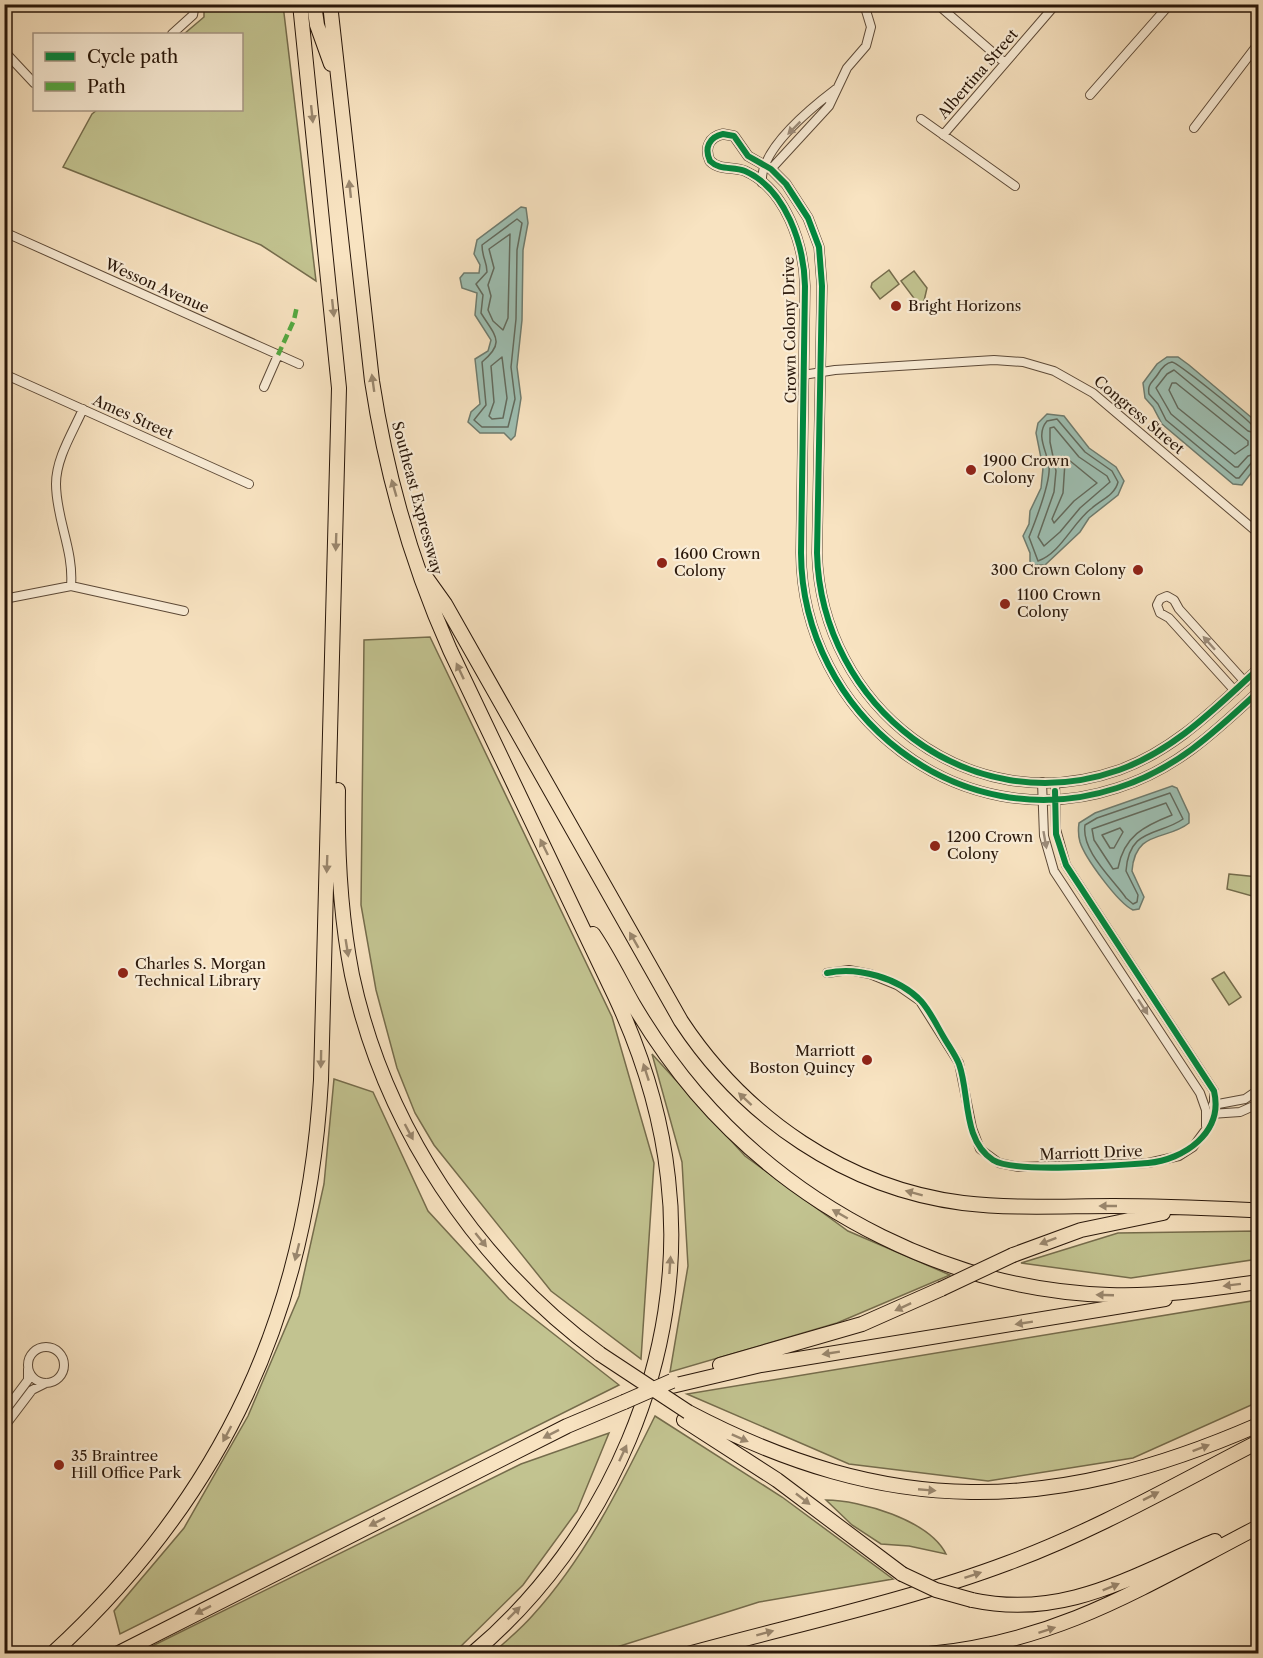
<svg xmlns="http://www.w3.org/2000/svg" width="1263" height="1658" font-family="'Libre Caslon Text',serif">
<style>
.green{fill:#c2c390;stroke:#756c4c;stroke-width:1.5}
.water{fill:#9dbeb1;stroke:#6e7b6e;stroke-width:1.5}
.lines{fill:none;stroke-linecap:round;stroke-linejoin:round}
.shore{stroke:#626a5d;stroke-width:1.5}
.minor-casing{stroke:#5c4937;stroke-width:10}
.tertiary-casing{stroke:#5c4937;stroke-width:11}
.motorway-casing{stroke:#281609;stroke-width:16}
.minor{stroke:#faedd7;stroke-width:8}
.tertiary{stroke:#faedd7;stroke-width:9}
.motorway{stroke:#f8e3c1;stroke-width:14}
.motorway-bridge-casing{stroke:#281609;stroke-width:16;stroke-linecap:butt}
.motorway-bridge{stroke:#f8e3c1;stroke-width:14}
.quiet{stroke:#53a941;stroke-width:4.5;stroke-dasharray:9 4.5;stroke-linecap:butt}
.cycleway-casing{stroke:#faedd7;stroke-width:10}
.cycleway{stroke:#00873e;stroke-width:6}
.oneway{fill:#9a876e}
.oneway2{fill:#9c8c7a}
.poi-dot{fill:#8f2418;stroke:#faedd7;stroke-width:2}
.labels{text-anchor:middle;stroke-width:4.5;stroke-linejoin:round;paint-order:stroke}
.street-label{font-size:15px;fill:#281609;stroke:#faedd7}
.poi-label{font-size:15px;fill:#281609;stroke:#faedd7;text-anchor:start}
</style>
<rect width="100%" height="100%" fill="#f8e3c1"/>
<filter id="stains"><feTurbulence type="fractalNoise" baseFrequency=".00333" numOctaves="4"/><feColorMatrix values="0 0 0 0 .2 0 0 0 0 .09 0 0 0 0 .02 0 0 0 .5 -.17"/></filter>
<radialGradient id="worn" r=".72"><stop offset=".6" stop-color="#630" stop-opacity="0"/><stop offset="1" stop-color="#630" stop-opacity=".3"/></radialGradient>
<path class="green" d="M204,5h79l33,276 -55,-36 -198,-78 29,-53 5,-4h145v-76h-58l20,-17z
M889,270l10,14 -19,15 -9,-12 1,-4z
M914,271l13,17 -3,13 -5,4 -18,-24z
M430,637l182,380 42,146 -13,196 -90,-68 -117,-146 -19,-32 -18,-45 -21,-78 -15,-85 3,-265z
M1229,874l29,3v14l-6,5 -25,-7z
M1224,972l17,25 -12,8 -17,-26z
M652,1054l93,102 103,75 102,44 -113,48 -167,49 18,-106 -6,-104z
M334,1079l39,13 55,119 81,88 110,86 -499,249 -6,-23 70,-83 64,-112 51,-120 25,-112z
M1258,1231v28l-127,19 -110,-15 97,-30z
M1258,1300v102l-125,56 -145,23 -139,-17 -162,-70z
M655,1416l127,81 111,82 -134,23 -161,51h-105c13,-12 28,-24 40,-38 52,-57 88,-130 122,-199z
M609,1433l-32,78 -54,74 -69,68h-316l383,-189z
M826,1500c34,0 103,20 120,54l-37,-8 -28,-2 -29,-19z"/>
<path class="water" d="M521,207l5,1 2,15 -5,27 -1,70 -5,47 4,31 -6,38 -4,4 -7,-7h-24l-12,-11 3,-10 9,-8 -5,-45 13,-8 3,-11 -16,-25 2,-22 -15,-5 -2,-10 4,-5h15l1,-8 -6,-11 3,-14z
M1167,357h11l11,8 69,58v41l-16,21 -9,-1 -71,-60 -9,-17 -8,-9 -2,-15 14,-19z
M1047,414l17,2 25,32 27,19 8,14 -6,14 -29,23 -9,14 -35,33h-15v-12l-7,-17 6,-12 1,-13 11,-23 2,-20 -7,-35 2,-10z
M1172,786l5,2 12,26v9c-22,18 -54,6 -57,48l12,26 -5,12 -6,1c-15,-7 -48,-52 -53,-68 -2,-7 -2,-12 -1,-19l16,-10z"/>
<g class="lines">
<path class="shore" d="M517,219l5,4 -5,27 -1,69 -5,48 4,32 -7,28h-26l-8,-7 12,-15 -4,-43c24,-20 13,-26 -1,-49l2,-18 -7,-11 11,-12c0,-11 -5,-14 -5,-27z
M510,234l-2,84 -5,12 -10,-9 -5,-11 3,-14 -3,-11 6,-17 -5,-19z
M502,357l5,41 -4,20 -11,1 -3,-3 5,-14 -3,-36z
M1172,383h4l72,58v4l-13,9 -57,-46 -9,-18z
M1057,419l28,33 27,19 6,11c-3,13 -17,18 -26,26 -19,14 -31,45 -54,53l-9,-24c6,-15 22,-56 20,-71 -2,-15 -14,-31 -2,-45z
M1054,427l25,30 28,19 3,6 -30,26 -20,24 -16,14 -6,-9 16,-45 2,-21 -6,-29v-14z
M1258,427l-6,-2c-7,-8 -75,-63 -80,-63 -7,1 -11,7 -14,12 -5,8 -11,10 -9,20l9,10 8,16 70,58h3l13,-16 6,-1
M1258,434l-10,-3 -74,-61 -7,4 -11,14 15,26 64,53h3l10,-11 10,-3
M1069,460l28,23 -23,18 -20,22 -2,-4 11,-26 2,-31z
M1170,793l13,26c-24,17 -54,8 -57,52l12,24 -1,7 -4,2 -7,-6c-14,-20 -45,-47 -41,-73l12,-7z
M1166,803l6,12c-28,11 -48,21 -54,53l-5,1 -19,-29 -2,-11z
M1120,828l3,4 -9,16h-4l-8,-13z"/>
<g class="minor-casing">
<path id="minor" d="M937,4l68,59
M172,34l21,-19 2,-11
M4,51l30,32
M1090,95l80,-91
M921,119l94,67
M1194,128l64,-84
M943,135l113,-131
M771,169l58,-63 18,-38 19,-22 5,-19 -7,-23
M762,183c-3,-33 49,-75 74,-94
M4,232l295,132
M4,374l245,110
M803,375l32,-5 159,-10 29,2 31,9 39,22 165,140
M264,387l14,-32
M71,586c3,-36 -15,-67 -15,-102 0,-26 17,-52 27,-75
M4,599l67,-13 113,25
M1235,691l-66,-73 -9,-5 -3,-8 3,-6 7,-3 7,4 5,9 66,73
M1042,782l2,54 10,35 146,222 6,17v16
M827,973l22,-3 21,4 27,11 23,16 39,62 13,65 8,21 19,14 20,4 129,-4 31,-7 14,-9 14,-19 7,-14v-23l-148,-226 -10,-36 -1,-47
M1213,1105l32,-6 13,-9
M1211,1114l29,-2 18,-8
M28 1365a18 18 0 1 1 36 0a18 18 0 1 1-36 0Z
M4,1412l24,-32v-11
M4,1427l28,-37 14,-7"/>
</g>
<g class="tertiary-casing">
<path id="tertiary" d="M1258,669c-43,39 -83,81 -139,101 -150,53 -298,-64 -302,-217l5,-267 -3,-39 -11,-29 -22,-34 -15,-15 -23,-13 -14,-20 -11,-2c-14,3 -19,14 -13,27 10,10 23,5 35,10 41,18 59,74 60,115l-4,267c1,162 158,287 316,235 58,-18 98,-56 141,-96"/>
</g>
<g class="motorway-casing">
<path id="motorway" d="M314,4l3,21 14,39
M330,4l42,377c14,92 40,184 78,269l165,346c27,58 46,118 53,182 21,178 -60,362 -196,476
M425,576l20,28 236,417c64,97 165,167 282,182 50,6 100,3 150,3 46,0 92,2 137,4
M338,790c-1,61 2,124 14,185 32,150 124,288 248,379
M593,934c15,22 27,47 40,70 19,32 40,62 63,89 102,119 256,197 413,202 50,2 101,-6 149,-13
M1013,1255l68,-25 82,-17
M720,1365l142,-41 79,-35
M672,1386l89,-21 404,-66
M688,1412c201,106 364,103 570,13
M684,1420l93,60 125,94
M972,1600c93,20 161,-25 243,-59
M52,1654c172,-158 256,-342 269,-574l18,-692 -39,-384
M117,1654l450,-228 57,-24
M688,1654c105,-29 219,-53 320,-91 87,-32 168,-79 250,-121
M929,1654c132,-13 215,-68 329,-127"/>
</g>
<use href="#minor" class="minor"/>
<use href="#tertiary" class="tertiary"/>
<use href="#motorway" class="motorway"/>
<g class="motorway-bridge-casing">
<path id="motorway-bridge" d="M941,1289l72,-34
M600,1354l88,58
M624,1402l48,-21
M902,1574l34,16 36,10"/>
</g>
<use href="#motorway-bridge" class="motorway-bridge"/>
<path class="quiet" d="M278,355l16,-35 3,-14"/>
<g class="cycleway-casing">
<path id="cycleway" d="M1258,669c-43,39 -83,81 -139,101 -150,53 -298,-64 -302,-217l5,-267 -3,-39 -11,-29 -22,-34 -15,-15 -23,-13 -14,-20 -11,-2c-14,3 -19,14 -13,27 10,10 23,5 35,10 41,18 59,74 60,115l-4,267c1,162 158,287 316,235 58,-18 98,-56 141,-96
M827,973c30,-7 72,5 94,28 9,10 15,23 22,35 5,9 12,18 16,28 11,30 3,76 34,96 21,14 125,5 155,3 35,-3 76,-30 66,-72l-148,-226 -10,-31 -1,-43"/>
</g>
<use href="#cycleway" class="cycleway"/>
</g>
<defs><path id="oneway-solid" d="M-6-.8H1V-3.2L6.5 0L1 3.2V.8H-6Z" transform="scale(1.5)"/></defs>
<g class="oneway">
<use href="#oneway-solid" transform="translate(312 114) rotate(84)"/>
<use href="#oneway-solid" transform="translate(350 189) rotate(-96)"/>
<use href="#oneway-solid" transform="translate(333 308) rotate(84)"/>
<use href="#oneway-solid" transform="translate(373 383) rotate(-98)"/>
<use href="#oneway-solid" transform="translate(394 488) rotate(-106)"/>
<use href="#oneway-solid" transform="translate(336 542) rotate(92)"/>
<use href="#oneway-solid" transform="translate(460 671) rotate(-115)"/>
<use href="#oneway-solid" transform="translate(544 847) rotate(-116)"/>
<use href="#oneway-solid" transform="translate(327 864) rotate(92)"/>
<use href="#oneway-solid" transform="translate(634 940) rotate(-120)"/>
<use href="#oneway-solid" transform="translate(347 948) rotate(81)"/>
<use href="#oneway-solid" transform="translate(321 1059) rotate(91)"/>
<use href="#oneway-solid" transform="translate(646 1072) rotate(-108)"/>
<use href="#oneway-solid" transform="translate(745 1099) rotate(-137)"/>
<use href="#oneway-solid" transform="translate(409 1132) rotate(62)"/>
<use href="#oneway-solid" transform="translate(914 1193) rotate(-165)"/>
<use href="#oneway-solid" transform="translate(1108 1206) rotate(180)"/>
<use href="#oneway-solid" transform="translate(840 1214) rotate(-150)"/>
<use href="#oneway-solid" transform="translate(481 1240) rotate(51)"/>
<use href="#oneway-solid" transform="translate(1048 1241) rotate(159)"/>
<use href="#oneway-solid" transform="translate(297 1252) rotate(104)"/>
<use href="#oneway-solid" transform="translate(670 1265) rotate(-86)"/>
<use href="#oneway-solid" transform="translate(1232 1285) rotate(173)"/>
<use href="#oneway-solid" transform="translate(1105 1295) rotate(-178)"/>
<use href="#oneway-solid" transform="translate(903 1307) rotate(155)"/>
<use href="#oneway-solid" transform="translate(1024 1323) rotate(171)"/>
<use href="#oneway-solid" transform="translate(831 1353) rotate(171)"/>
<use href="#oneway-solid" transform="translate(227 1434) rotate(118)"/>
<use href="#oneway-solid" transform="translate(551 1434) rotate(153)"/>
<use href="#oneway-solid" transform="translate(740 1438) rotate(24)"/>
<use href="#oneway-solid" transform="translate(1201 1448) rotate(-21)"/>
<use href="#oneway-solid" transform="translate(623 1453) rotate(-65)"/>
<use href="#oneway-solid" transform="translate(927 1490) rotate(5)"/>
<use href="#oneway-solid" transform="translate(1151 1496) rotate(-27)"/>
<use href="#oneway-solid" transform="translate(803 1499) rotate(38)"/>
<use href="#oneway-solid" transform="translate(377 1522) rotate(153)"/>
<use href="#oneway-solid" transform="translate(973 1575) rotate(-18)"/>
<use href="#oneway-solid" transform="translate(1111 1587) rotate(-22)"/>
<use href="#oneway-solid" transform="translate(203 1610) rotate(153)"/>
<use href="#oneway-solid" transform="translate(514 1613) rotate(-45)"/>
<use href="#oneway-solid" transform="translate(1047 1630) rotate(-18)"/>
<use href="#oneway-solid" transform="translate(765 1633) rotate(-15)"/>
</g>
<g class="oneway2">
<use href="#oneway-solid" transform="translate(794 128) rotate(135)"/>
<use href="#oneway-solid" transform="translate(1209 643) rotate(-132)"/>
<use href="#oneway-solid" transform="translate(1045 840) rotate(80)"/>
<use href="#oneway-solid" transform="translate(1143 1007) rotate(57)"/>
</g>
<g class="poi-dot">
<circle cx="896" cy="306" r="6"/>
<circle cx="971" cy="470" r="6"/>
<circle cx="662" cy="563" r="6"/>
<circle cx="1138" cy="570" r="6"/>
<circle cx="1005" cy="604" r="6"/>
<circle cx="935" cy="846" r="6"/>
<circle cx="123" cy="973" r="6"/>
<circle cx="867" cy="1060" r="6"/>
<circle cx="59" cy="1465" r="6"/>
</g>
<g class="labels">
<g class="street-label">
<text transform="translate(978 74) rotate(-49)" y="5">Albertina Street</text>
<text transform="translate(157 286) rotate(24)" y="5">Wesson Avenue</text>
<text transform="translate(790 330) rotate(-91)" y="5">Crown Colony Drive</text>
<text transform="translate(1139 415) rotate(40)" y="5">Congress Street</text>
<text transform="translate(133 417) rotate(24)" y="5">Ames Street</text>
<text transform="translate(417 498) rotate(75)" y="5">Southeast Expressway</text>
<text transform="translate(1091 1153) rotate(-2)" y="5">Marriott Drive</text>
</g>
<g class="poi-label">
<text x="908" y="311">Bright Horizons</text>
<text x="983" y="466">1900 Crown<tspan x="983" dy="17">Colony</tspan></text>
<text x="674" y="559">1600 Crown<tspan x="674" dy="17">Colony</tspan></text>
<text x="1126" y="575" text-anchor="end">300 Crown Colony</text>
<text x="1017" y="600">1100 Crown<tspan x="1017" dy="17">Colony</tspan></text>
<text x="947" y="842">1200 Crown<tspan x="947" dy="17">Colony</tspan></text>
<text x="135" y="969">Charles S. Morgan<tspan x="135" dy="17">Technical Library</tspan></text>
<text x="855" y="1056" text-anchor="end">Marriott<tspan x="855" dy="17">Boston Quincy</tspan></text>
<text x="71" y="1461">35 Braintree<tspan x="71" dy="17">Hill Office Park</tspan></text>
</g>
</g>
<rect width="1263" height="1658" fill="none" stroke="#f8e3c1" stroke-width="24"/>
<rect x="6" y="6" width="1251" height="1646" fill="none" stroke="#281609" stroke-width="3"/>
<rect x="12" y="12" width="1239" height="1634" fill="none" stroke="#281609" stroke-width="1.5"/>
<rect x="33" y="33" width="210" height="78" fill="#faedd7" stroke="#a69785" stroke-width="1.5"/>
<rect x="45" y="52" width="30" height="9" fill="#00873e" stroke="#a69785" stroke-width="1.5"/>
<text x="87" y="63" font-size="18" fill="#281609">Cycle path</text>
<rect x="45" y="82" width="30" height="9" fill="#53a941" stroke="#a69785" stroke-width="1.5"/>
<text x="87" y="93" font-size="18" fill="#281609">Path</text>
<rect width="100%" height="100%" filter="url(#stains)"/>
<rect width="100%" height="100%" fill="url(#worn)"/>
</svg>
